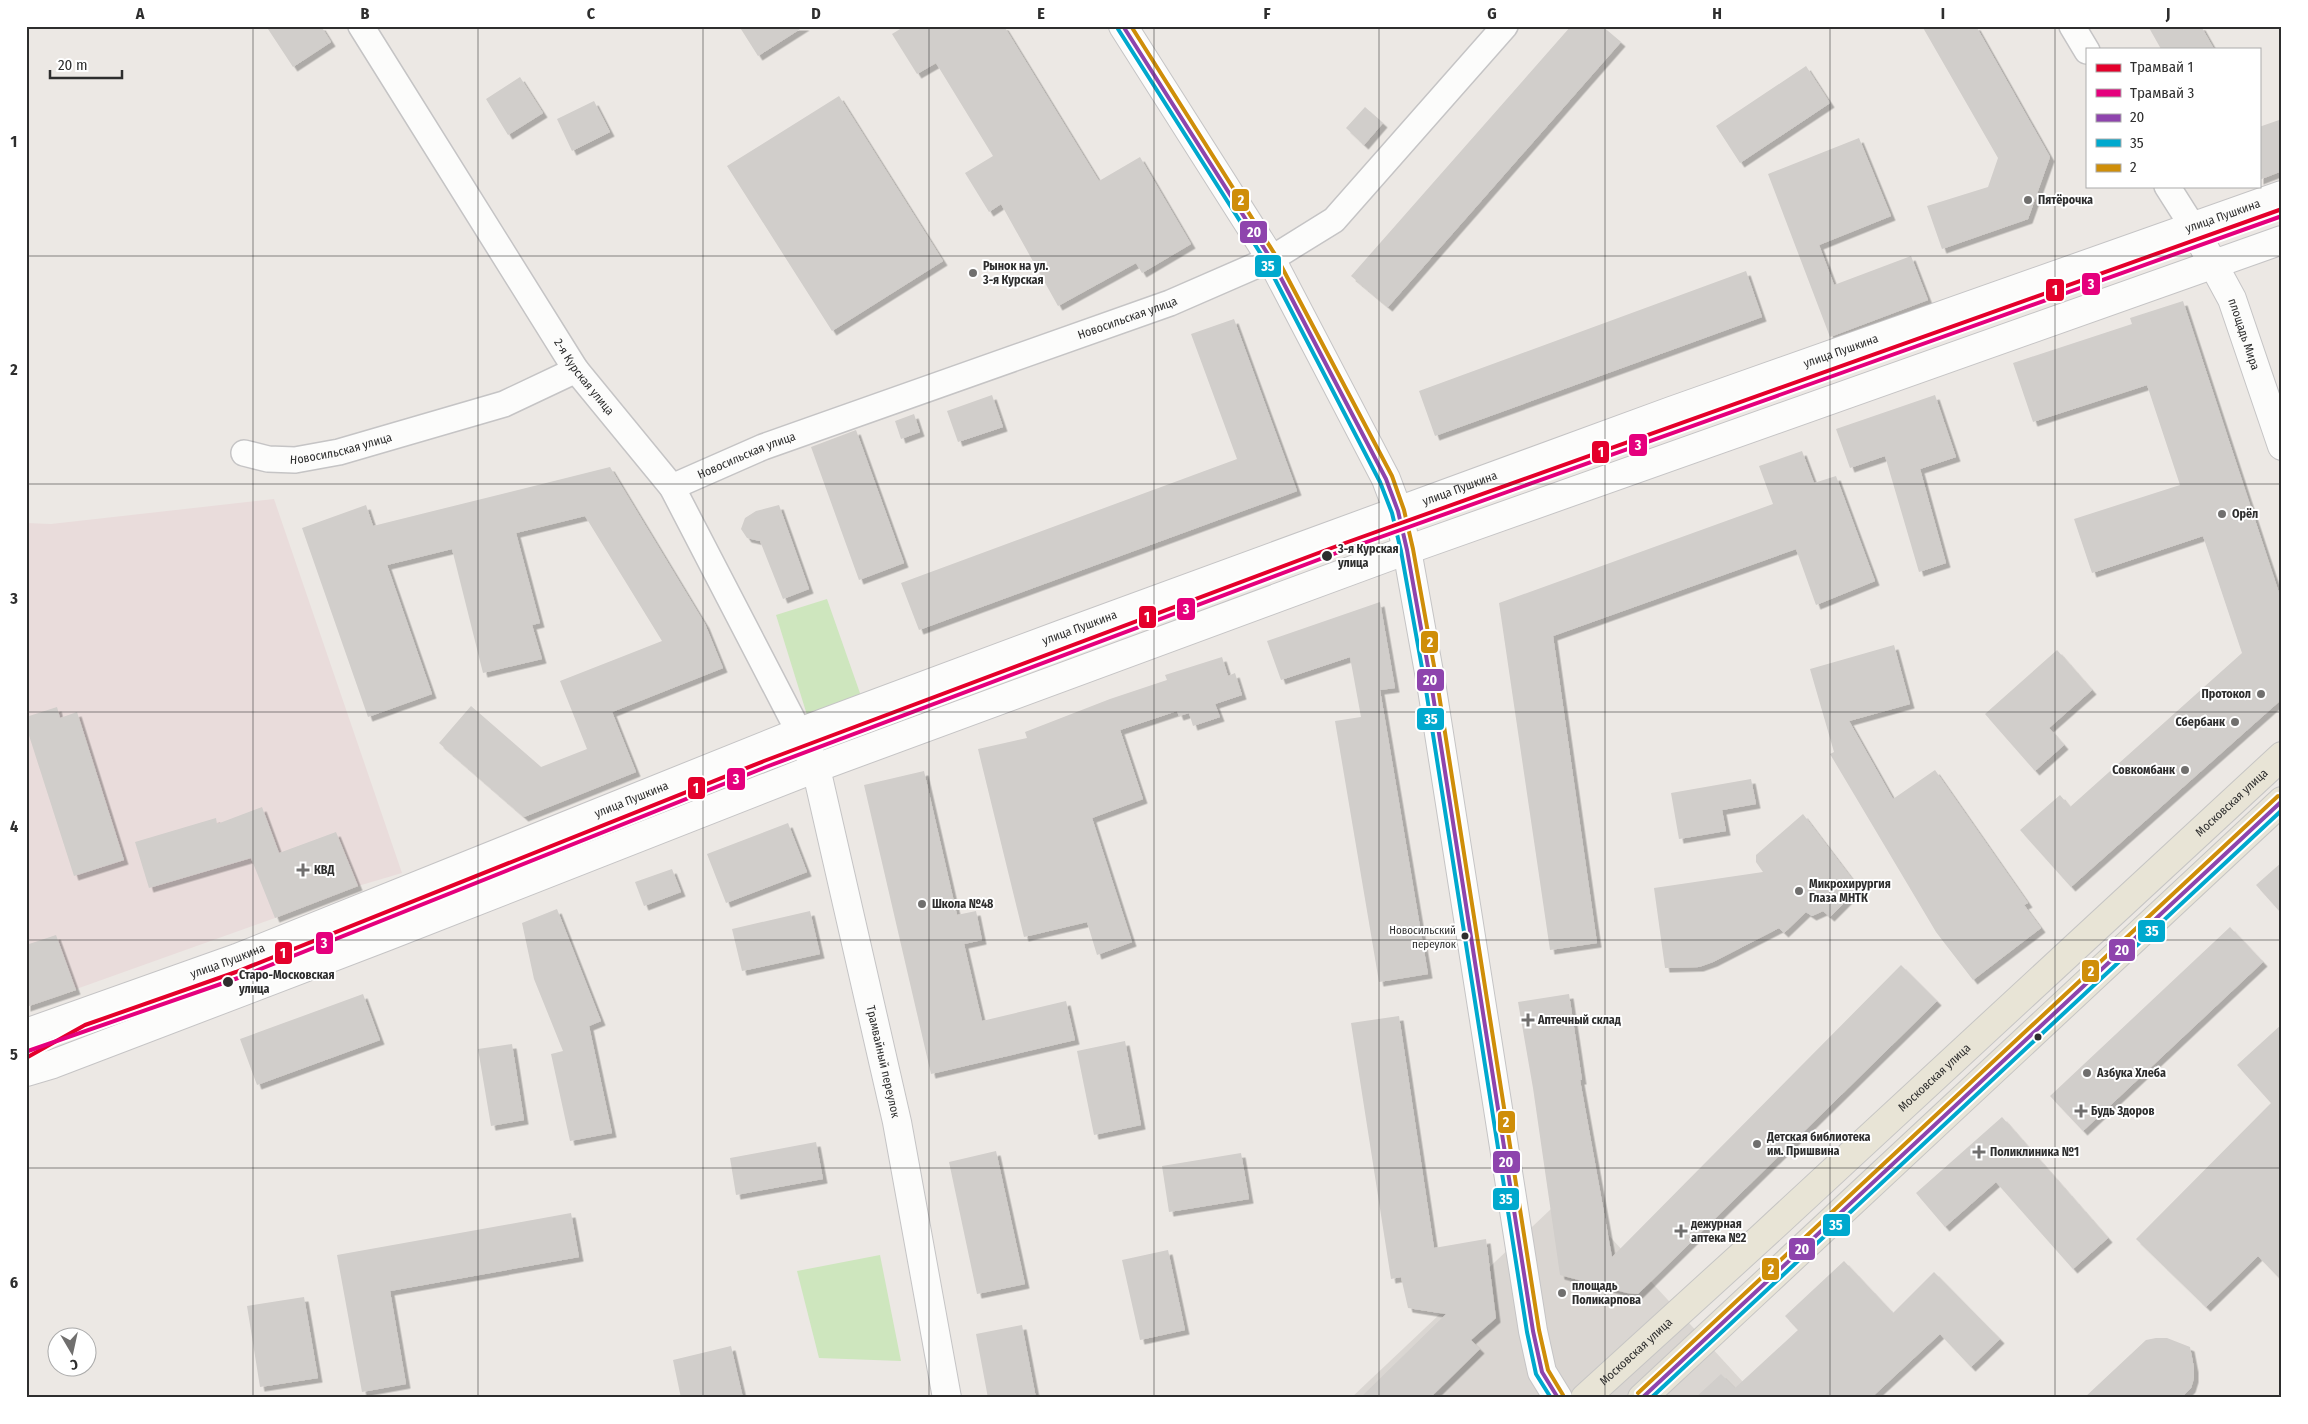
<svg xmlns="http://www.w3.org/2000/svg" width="2308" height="1424" font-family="'Fira Sans Condensed',sans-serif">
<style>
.medical{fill:#e9dcdb}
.green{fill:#cee6be}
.plaza{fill:#dad6d2}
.building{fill:#d1cecb;filter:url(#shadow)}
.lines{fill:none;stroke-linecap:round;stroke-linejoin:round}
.minor-casing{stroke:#c5c4c5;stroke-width:28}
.tertiary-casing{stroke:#c5c4c5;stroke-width:30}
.secondary-casing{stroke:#c5c4c5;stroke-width:30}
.primary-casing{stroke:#c6c5c4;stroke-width:30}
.minor{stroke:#fcfcfb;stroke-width:25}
.tertiary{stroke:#fcfcfb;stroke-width:28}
.secondary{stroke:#fcfcfb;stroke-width:28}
.primary{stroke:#e8e4d6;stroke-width:28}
.bus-1-casing{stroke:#fff;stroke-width:8}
.bus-2-casing{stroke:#fff;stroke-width:8}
.bus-3-casing{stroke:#fff;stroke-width:8}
.bus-1{stroke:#8e44ad;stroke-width:4}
.bus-2{stroke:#00a9ce;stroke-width:4}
.bus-3{stroke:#cf8e09;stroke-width:4}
.tram-1-casing{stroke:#fff;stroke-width:8}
.tram-2-casing{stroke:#fff;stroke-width:8}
.tram-1{stroke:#e4002b;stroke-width:4}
.tram-2{stroke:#e5007d;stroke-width:4}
.grid{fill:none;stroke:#2e2e2e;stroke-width:1;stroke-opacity:0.55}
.poi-dot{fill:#706f6e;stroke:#fff;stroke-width:2}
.stop-dot{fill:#2e2e2e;stroke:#fff;stroke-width:2}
.labels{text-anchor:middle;stroke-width:4;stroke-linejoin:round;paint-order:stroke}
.bus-label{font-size:11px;fill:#2e2e2e;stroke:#fff;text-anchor:end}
.poi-label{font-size:12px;font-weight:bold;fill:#2e2e2e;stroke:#fff;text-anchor:start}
.street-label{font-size:12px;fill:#2e2e2e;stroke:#fff}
.stop-label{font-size:12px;font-weight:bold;fill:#2e2e2e;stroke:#fff;text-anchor:start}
.line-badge{stroke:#fff;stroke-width:2}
.badge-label{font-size:14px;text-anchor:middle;font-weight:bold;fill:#fff}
.neatline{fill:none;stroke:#2e2e2e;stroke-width:2}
.grid-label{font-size:16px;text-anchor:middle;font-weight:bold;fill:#2e2e2e}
</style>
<defs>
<filter id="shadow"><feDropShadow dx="4.5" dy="4.5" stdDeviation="0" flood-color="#0004"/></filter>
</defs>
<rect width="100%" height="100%" fill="#ece8e4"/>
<path class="medical" d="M274,499l128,374 -44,13 -83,32 -249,89v-484l25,1z"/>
<path class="green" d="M827,599l34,97 -54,19 -31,-100z
M880,1255l21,106 -82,-3 -22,-87z"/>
<path class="plaza" d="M1569,1192l185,202 -4,4h-399z"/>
<path class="building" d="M266,26h55l10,16 -38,25z
M739,26h66l-47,30z
M905,26h99l95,155 41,-24 51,87 -49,29 -6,-10 -78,43 -57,-102 -12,8 -24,-39 28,-17 -57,-93 -19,11 -25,-40z
M1571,26h31l19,16 -233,265 -37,-31z
M1922,26h54l74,131 -22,62 -86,30 -15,-43 61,-19 10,-29z
M2148,26h53l13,23h-53z
M1806,66l24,37 -90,60 -24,-37z
M520,77l23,36 -35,22 -22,-36z
M839,96l104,165 -111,70 -105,-165z
M594,101l16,31 -38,19 -15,-32z
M1365,107l18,16 -19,22 -18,-17z
M2282,119v52l-23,9v-53z
M1859,138l32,78 -72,29 15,40 77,-29 17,44 -98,37 -62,-163z
M1746,271l16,46 -327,119 -16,-45z
M2183,301l99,301v97l-211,188 -51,-57 40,-35 10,12 172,-154 -39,-117 -111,37 -18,-54 106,-34 -33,-100 -114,37 -20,-59 119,-39 -2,-6z
M1234,319l63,172 -378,139 -18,-47 336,-124 -46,-125z
M992,395l11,32 -45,15 -11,-31z
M1935,395l21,62 -36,12 26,94 -27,9 -34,-116 -35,12 -14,-39z
M914,414l6,18 -19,7 -6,-18z
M856,430l48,133 -45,17 -48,-133z
M1802,451l12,32 22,-7 39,105 -59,24 -20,-56 -243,87 44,307 -47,7 -51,-347 274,-99 -14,-38z
M610,467l95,157 18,44 -111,44 24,60 -112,45 -85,-74 32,-37 70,61 46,-18 -27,-68 102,-40 -77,-125 -69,17 24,90 -8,2 10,34 -59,14 -31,-124 -65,16 45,129 -64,23 -66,-189 64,-23 7,21z
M779,505l30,84 -26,10 -23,-58 -13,-3 -6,-9 4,-11 11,-7z
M1380,602l15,86 -15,2 48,284 -49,8 -44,-261 26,-4 -11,-60 -69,23 -14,-39z
M1894,645l16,59 -61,17 44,78 42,-29 93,133 -4,2 17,23 -68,52 -37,-48 -106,-178 4,-2 -24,-83z
M2057,650l35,40 -43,38 15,17 -29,26 -50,-57z
M1222,657l6,19 7,-3 7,22 -27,9 5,13 -27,9 -4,-13 -10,3 -2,-5 -57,19 23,69 -51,19 40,124 -35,13 -10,-33 -63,15 -46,-188 49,-11 -2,-6 85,-33 57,-19 -2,-5z
M57,707l3,11 17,-6 47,148 -50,16 -48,-150v-9z
M924,771l33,144 19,-4 6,29 -18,4 18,77 84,-20 9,39 -144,34 -67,-289z
M1751,779l5,25 -34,6 4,21 -47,8 -8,-46z
M262,807l17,46 57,-21 22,54 -83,32 -24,-60 -102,30 -14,-46 81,-24 1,6z
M1803,814l56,74 -29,29 -7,-6 -11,5 -6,-4 -22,21 -5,-5 -66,34 -14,5 -34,1 -11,-80 109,-16 -7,-10v-7z
M788,823l19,49 -81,31 -19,-49z
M2282,862v52l-26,-29z
M672,869l9,23 -37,14 -9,-24z
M557,909l44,112 -12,5 23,107 -42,8 -19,-87 12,-3 -29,-72 -12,-56z
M810,911l10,43 -78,17 -10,-42z
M2230,927l33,35 -180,169 -33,-35z
M56,935l20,55 -50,17v-62z
M1901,965l36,36 -299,293 -11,-1 -67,-18 -27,-187 -15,-86 51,-8 13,86h-2l32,177z
M363,994l17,46 -123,45 -17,-46z
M1399,1016l35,232 52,-9 10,79 -25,22 9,9 -50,49h-70l86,-84 -38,-6 -7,-31 -10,2 -40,-256z
M2282,1024v257l-24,-25 -52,51 -70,-68 135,-136 -34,-38z
M1125,1041l16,84 -47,10 -17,-84z
M512,1044l12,76 -33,6 -13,-77z
M2002,1117l106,121 -35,31 -77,-87 -51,45 -29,-34z
M816,1142l7,37 -87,16 -6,-37z
M996,1151l29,133 -48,10 -28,-132z
M1241,1153l8,46 -80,13 -7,-46z
M571,1213l8,44 -189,34 16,93 -44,8 -25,-137z
M1168,1250l17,80 -45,10 -18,-80z
M1844,1261l49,52 41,-41 66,67 -29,28 -31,-33 -69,64h-176l26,-24 14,14 63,-58 -13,-14z
M304,1297l14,81 -58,9 -13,-81z
M1022,1325l14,73h-48l-12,-64z
M2156,1338h11l23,9 4,21v10l-3,10 -10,10h-97l62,-58z
M731,1346l12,52h-62l-8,-38z"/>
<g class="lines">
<g class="minor-casing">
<g id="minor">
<path id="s1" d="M361,26l215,344 96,117 127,245"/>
<path d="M2072,26l15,25"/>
<path d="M2167,186l26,41"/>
<path id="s2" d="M244,453l24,6 27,1 44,-8 165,-48 72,-34"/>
<path id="s3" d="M672,487l91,-40 407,-144 101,-44 63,-39 171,-194"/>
</g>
</g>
<g class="tertiary-casing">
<g id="tertiary">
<path id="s4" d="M2193,227l39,72 50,147"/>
<path id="s5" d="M799,732l17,36 81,354 50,276"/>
</g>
</g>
<g class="secondary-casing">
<g id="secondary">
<path d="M1123,26l148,233 115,220 12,32 9,39 25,139 101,642 9,41 16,26"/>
<path id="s6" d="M26,1033l211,-75 562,-226 263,-98 609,-223 611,-216"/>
<path d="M26,1072l27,-8 335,-128 428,-168 591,-218 875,-310"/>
</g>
</g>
<g class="primary-casing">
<g id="primary">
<path id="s7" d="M1585,1398l178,-162 519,-480"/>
<path d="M1642,1398l640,-597"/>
</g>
</g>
<use href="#minor" class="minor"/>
<use href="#tertiary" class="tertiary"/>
<use href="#secondary" class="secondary"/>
<use href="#primary" class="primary"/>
<g class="bus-1-casing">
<path id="bus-1" d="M1123,26l148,233 115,220 12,32 9,39 25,139 101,642 9,41 16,26
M1642,1398l640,-597"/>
</g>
<g class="bus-2-casing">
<path id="bus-2" d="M1118,29l148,233 114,220 12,31 9,38 25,139 101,642 9,42 15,24
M1651,1398l631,-588"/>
</g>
<g class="bus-3-casing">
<path id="bus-3" d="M1131,26l145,230 116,220 12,34 9,39 25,139 101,642 9,40 15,25
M1638,1393l640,-597"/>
</g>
<use href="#bus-1" class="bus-1"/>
<use href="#bus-2" class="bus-2"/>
<use href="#bus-3" class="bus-3"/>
<g class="tram-1-casing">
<path id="tram-1" d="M26,1058l59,-33 151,-53 528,-211 581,-218 937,-334"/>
</g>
<g class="tram-2-casing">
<path id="tram-2" d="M28,1051l210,-73 528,-211 581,-218 935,-333"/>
</g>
<use href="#tram-1" class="tram-1"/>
<use href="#tram-2" class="tram-2"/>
</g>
<path class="grid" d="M253,26v1372M478,26v1372M703,26v1372M929,26v1372M1154,26v1372M1379,26v1372M1605,26v1372M1830,26v1372M2055,26v1372M26,256h2256M26,484h2256M26,712h2256M26,940h2256M26,1168h2256"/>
<g class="poi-dot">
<circle cx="2028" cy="200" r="5"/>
<circle cx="973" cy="273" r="5"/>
<circle cx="2222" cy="514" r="5"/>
<circle cx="2261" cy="694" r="5"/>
<circle cx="2235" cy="722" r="5"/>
<circle cx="2185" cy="770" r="5"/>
<path d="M300.5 862.5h5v5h5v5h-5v5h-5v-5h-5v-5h5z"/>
<circle cx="1799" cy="891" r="5"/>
<circle cx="922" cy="904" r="5"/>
<path d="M1525.5 1012.5h5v5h5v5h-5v5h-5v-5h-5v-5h5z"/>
<circle cx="2087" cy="1073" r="5"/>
<path d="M2078.5 1103.5h5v5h5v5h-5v5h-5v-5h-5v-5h5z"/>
<circle cx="1757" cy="1144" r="5"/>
<path d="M1976.5 1144.5h5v5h5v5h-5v5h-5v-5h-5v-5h5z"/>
<path d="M1678.5 1223.5h5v5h5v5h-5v5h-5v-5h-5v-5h5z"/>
<circle cx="1562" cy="1293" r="5"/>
</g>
<g class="stop-dot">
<circle cx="1327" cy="556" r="6"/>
<circle cx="1465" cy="936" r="4.5"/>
<circle cx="228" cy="982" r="6"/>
<circle cx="2038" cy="1037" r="4.5"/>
</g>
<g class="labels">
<g class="bus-label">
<text x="1456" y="934">Новосильский<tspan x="1456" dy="14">переулок</tspan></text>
</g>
<g class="poi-label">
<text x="2038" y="204">Пятёрочка</text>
<text x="983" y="270">Рынок на ул.<tspan x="983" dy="14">3-я Курская</tspan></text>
<text x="2232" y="518">Орёл</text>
<text x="2251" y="698" text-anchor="end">Протокол</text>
<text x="2225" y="726" text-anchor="end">Сбербанк</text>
<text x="2175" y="774" text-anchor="end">Совкомбанк</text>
<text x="314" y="874">КВД</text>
<text x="1809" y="888">Микрохирургия<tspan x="1809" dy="14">Глаза МНТК</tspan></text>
<text x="932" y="908">Школа №48</text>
<text x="1538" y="1024">Аптечный склад</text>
<text x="2097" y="1077">Азбука Хлеба</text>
<text x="2091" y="1115">Будь Здоров</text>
<text x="1767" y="1141">Детская библиотека<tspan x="1767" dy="14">им. Пришвина</tspan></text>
<text x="1990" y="1156">Поликлиника №1</text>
<text x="1691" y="1228">дежурная<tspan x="1691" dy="14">аптека №2</tspan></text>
<text x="1572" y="1290">площадь<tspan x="1572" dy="14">Поликарпова</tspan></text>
</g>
<g class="street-label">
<text dy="4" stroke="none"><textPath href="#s6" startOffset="2344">улица Пушкина</textPath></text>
<text dy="4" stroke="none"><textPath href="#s3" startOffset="486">Новосильская улица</textPath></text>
<text dy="4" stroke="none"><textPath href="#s4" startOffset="119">площадь Мира</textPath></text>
<text dy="4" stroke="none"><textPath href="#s6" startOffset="1939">улица Пушкина</textPath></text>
<text dy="4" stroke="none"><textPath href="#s1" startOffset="416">2-я Курская улица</textPath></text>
<text dy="4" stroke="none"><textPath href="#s2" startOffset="99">Новосильская улица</textPath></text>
<text dy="4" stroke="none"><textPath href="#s3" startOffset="81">Новосильская улица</textPath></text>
<text dy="4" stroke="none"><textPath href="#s6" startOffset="1534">улица Пушкина</textPath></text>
<text dy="4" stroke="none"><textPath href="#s6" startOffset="1129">улица Пушкина</textPath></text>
<text dy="4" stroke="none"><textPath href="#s6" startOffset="649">улица Пушкина</textPath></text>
<text dy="4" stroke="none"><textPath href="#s7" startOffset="879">Московская улица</textPath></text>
<text dy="4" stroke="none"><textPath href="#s6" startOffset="214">улица Пушкина</textPath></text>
<text dy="4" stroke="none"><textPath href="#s5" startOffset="341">Трамвайный переулок</textPath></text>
<text dy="4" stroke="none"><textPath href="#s7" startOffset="474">Московская улица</textPath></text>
<text dy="4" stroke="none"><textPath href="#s7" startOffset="69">Московская улица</textPath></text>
</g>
<g class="stop-label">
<text x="1338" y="553">3-я Курская<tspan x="1338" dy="14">улица</tspan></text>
<text x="239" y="979">Старо-Московская<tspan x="239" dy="14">улица</tspan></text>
</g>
</g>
<g class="line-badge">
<rect x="1231" y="188" width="19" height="24" rx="5" fill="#cf8e09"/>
<rect x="1239" y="220" width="29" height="24" rx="5" fill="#8e44ad"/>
<rect x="1254" y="254" width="28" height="24" rx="5" fill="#00a9ce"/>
<rect x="2081" y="272" width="20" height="24" rx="5" fill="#e5007d"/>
<rect x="2045" y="278" width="20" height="24" rx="5" fill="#e4002b"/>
<rect x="1628" y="433" width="20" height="24" rx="5" fill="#e5007d"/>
<rect x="1591" y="440" width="19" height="24" rx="5" fill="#e4002b"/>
<rect x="1176" y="597" width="20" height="24" rx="5" fill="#e5007d"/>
<rect x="1138" y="605" width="19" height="24" rx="5" fill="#e4002b"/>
<rect x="1420" y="630" width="19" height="24" rx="5" fill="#cf8e09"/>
<rect x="1416" y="668" width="29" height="24" rx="5" fill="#8e44ad"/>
<rect x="1416" y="707" width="29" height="24" rx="5" fill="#00a9ce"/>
<rect x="726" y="767" width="20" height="24" rx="5" fill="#e5007d"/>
<rect x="687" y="776" width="19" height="24" rx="5" fill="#e4002b"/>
<rect x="2137" y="919" width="29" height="24" rx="5" fill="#00a9ce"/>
<rect x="315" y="931" width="19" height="24" rx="5" fill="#e5007d"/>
<rect x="2108" y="938" width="28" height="24" rx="5" fill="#8e44ad"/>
<rect x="274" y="941" width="19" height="24" rx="5" fill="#e4002b"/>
<rect x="2081" y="959" width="19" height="24" rx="5" fill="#cf8e09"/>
<rect x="1497" y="1110" width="19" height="24" rx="5" fill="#cf8e09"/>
<rect x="1492" y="1150" width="29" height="24" rx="5" fill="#8e44ad"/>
<rect x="1492" y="1187" width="28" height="24" rx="5" fill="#00a9ce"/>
<rect x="1822" y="1213" width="29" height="24" rx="5" fill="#00a9ce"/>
<rect x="1788" y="1237" width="28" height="24" rx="5" fill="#8e44ad"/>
<rect x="1761" y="1257" width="19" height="24" rx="5" fill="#cf8e09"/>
</g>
<g class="badge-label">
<text x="1241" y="205">2</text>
<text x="1254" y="237">20</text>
<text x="1268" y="271">35</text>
<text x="2091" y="289">3</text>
<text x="2055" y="295">1</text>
<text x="1638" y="450">3</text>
<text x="1601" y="457">1</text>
<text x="1186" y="614">3</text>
<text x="1147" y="622">1</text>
<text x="1430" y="647">2</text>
<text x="1430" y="685">20</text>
<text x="1431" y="724">35</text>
<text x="736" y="784">3</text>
<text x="696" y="793">1</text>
<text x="2152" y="936">35</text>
<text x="324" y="948">3</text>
<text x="2122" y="955">20</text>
<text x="283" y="958">1</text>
<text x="2091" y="976">2</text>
<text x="1506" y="1127">2</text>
<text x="1506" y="1167">20</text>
<text x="1506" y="1204">35</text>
<text x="1836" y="1230">35</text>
<text x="1802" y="1254">20</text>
<text x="1771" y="1274">2</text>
</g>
<rect width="2308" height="1424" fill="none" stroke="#ffffff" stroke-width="55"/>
<rect x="2086" y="48" width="175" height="140" fill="#ffffff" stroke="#ababab"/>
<rect x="2096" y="64" width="25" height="8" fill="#e4002b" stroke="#ababab"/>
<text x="2130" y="72" font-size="15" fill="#2e2e2e">Трамвай 1</text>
<rect x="2096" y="89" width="25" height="8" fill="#e5007d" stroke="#ababab"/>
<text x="2130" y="98" font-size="15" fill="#2e2e2e">Трамвай 3</text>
<rect x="2096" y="114" width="25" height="8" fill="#8e44ad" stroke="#ababab"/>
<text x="2130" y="122" font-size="15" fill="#2e2e2e">20</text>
<rect x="2096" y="139" width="25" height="8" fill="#00a9ce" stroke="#ababab"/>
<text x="2130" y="148" font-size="15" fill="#2e2e2e">35</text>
<rect x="2096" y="164" width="25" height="8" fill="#cf8e09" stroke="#ababab"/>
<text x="2130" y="172" font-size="15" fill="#2e2e2e">2</text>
<g transform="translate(72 1352) rotate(171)"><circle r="24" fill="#ffffff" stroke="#ababab"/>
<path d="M0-4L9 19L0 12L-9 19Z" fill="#706f6e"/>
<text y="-8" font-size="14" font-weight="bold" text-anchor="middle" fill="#2e2e2e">С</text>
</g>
<path d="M50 70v8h72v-8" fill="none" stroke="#2e2e2e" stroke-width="2.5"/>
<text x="58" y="70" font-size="15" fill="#2e2e2e" stroke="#ffffff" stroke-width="4" paint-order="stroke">20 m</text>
<rect x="28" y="28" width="2252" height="1368" class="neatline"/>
<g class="grid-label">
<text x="140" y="19">A</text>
<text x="365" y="19">B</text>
<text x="591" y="19">C</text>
<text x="816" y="19">D</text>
<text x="1041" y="19">E</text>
<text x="1267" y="19">F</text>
<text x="1492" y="19">G</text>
<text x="1717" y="19">H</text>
<text x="1943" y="19">I</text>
<text x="2168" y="19">J</text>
<text x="14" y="147">1</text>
<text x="14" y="375">2</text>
<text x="14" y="604">3</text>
<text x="14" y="832">4</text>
<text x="14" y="1060">5</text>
<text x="14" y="1288">6</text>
</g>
</svg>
